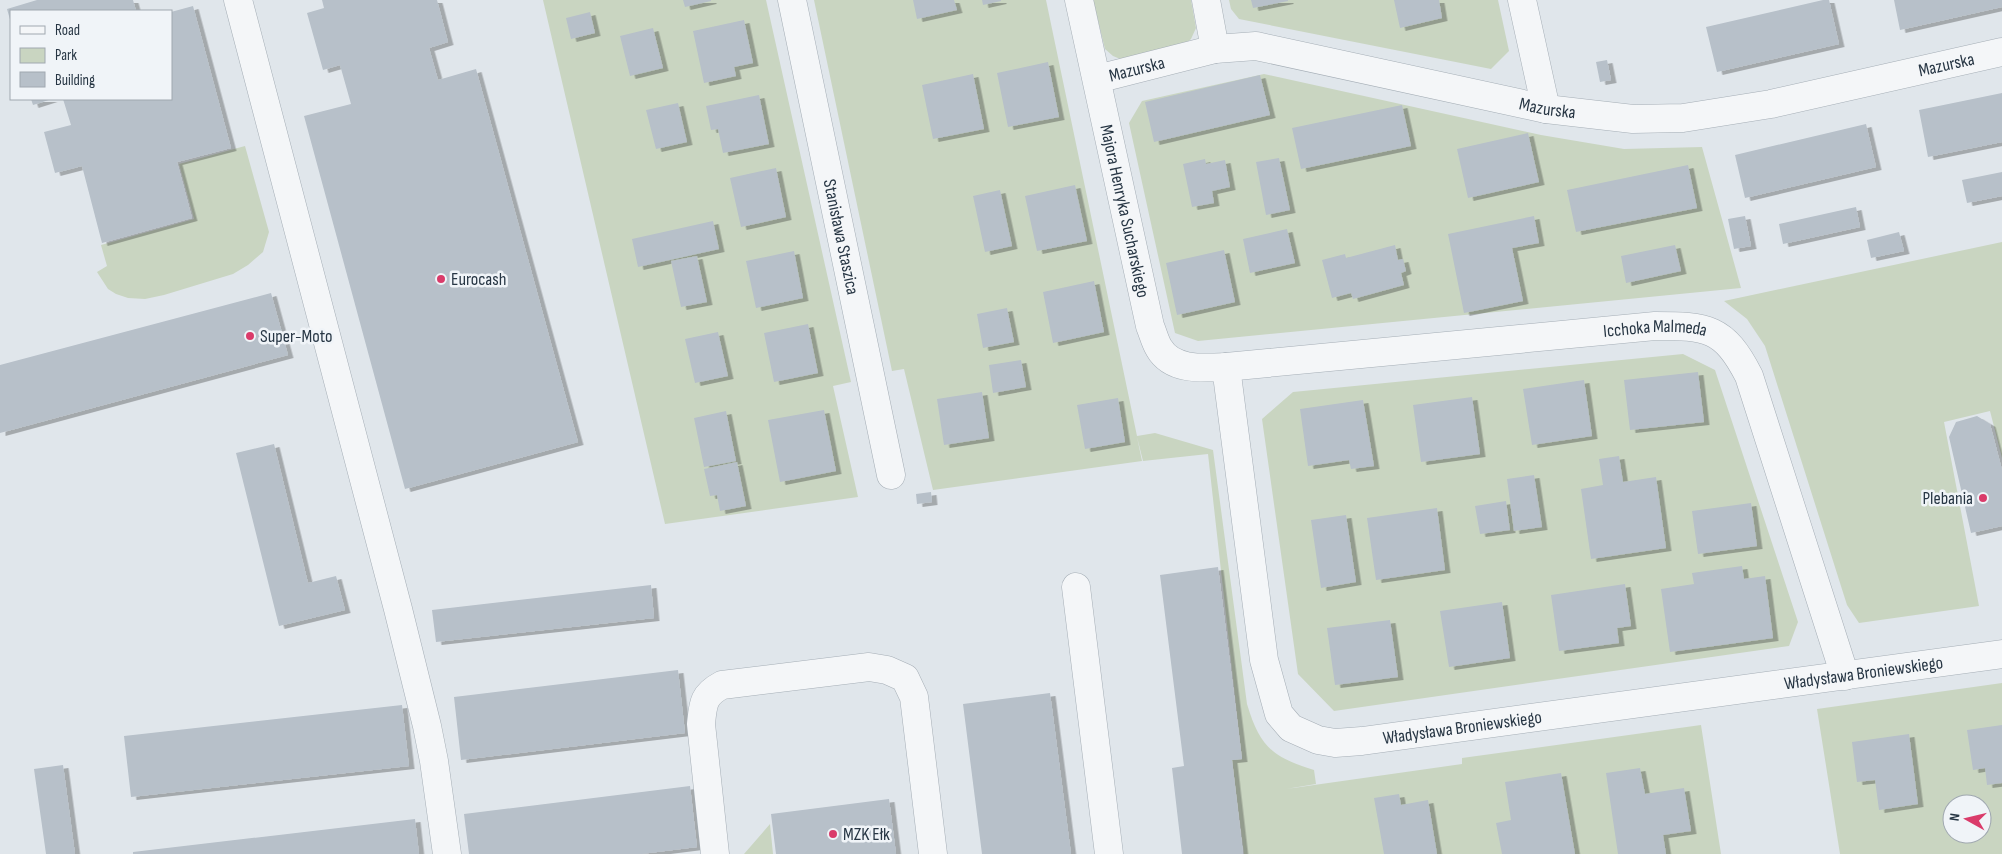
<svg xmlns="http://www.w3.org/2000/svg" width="2002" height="854" font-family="'Sofia Sans Condensed',sans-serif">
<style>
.green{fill:#c9d5c1;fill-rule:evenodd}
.building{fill:#b7c0c9;filter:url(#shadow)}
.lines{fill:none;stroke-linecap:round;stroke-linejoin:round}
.minor-casing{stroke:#a5aeb6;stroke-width:29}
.minor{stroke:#f4f6f8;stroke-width:28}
.poi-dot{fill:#da3b6a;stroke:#f0f4f8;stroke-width:2}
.labels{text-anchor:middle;stroke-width:5;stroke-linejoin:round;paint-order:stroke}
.street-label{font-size:18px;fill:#273644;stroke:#f0f4f8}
.poi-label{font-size:18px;fill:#273644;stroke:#f0f4f8;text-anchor:start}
</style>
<defs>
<filter id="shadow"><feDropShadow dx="5.5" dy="3" stdDeviation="0" flood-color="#0004"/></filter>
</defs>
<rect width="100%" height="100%" fill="#e0e6eb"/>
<path class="green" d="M543,0h223l85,382 -18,4 25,111 -193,27z
M814,0h232l91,436 18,-3 58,17 34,254c13,43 25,53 67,66l2,14 -30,5 176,-25v-6l239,-33 20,129h-468l-7,-60 7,60h-9l-12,-94 10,-1 -34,-305 -65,7 -6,-24 5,24 -209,29 -29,-121 -12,2z
M1093,0h98l5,28 -5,11 -11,9 -55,13 -12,-5 -8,-7z
M1229,0h269l11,51 -18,18 -252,-50 -8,-10z
M1264,74l277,61 83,14 78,-2 39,141 -543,53 -23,-8 -46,-210 13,-22z
M245,146l24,86 -6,20 -15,13 -15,9 -69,21 -19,4 -17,-1 -12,-4 -8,-5 -11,-17 10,-6 -6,-21 93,-26 -15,-55z
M2002,242v216l-12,-47 -46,11 35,184 -120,17 -12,-18 -82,-259 -18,-27 -23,-18z
M1683,354l32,16 83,252 -9,24 -455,65 -36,-37 -36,-255 31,-27z
M2002,683v171h-162l-23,-145zM1952,804h30v30h-30z
M770,824l3,30h-29z"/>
<path class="building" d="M37,0h96l3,11h-125v12l-4,-14z
M322,0h115l11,42 -19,6 9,32 38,-11 102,373 -173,47 -101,-373 47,-12 -11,-39 -17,5 -16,-57 17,-5z
M683,0h28v1l-26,6z
M913,0h41l3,10 -40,9z
M982,0h19v1l-18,4z
M1251,0h37v1l-35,7z
M1394,0h45l3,18 -42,10z
M1823,0h6l10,44 -122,28 -11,-45z
M1894,0h108v7l-102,23z
M193,6l38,142 -54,14 15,56 -90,25 -20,-77 -27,7 -11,-41 27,-7 -8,-26h108v-87z
M590,12l5,21 -24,6 -5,-21z
M744,20l9,43 -19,4 2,9 -32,7 -11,-52z
M653,28l10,40 -33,8 -10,-40z
M1607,60l4,20 -11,2 -4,-20z
M1048,62l11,55 -51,10 -11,-54z
M973,74l11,55 -51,10 -11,-54z
M1260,75l10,40 -116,27 -9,-40z
M2002,93v49l-74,15 -9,-47z
M759,95l10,49 -46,9 -5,-24 -7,1 -5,-24z
M31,99h21l-19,6z
M678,103l9,39 -31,7 -10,-39z
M1402,105l9,41 -110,23 -9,-41z
M1866,124l10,43 -131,31 -10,-43z
M1528,133l11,49 -71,16 -11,-49z
M1279,158l11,52 -24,5 -10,-53z
M1205,159l1,5 19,-4 5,27 -18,4 2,12 -22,4 -9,-43z
M1688,165l9,43 -121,24 -9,-42z
M776,168l10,49 -45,10 -11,-49z
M2002,172v24l-35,7 -5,-23z
M1075,185l12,56 -50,10 -12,-55z
M1000,190l12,56 -27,6 -12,-56z
M1856,207l4,20 -77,17 -4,-20z
M1534,216l5,27 -27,5 11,53 -59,12 -16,-79z
M1745,216l6,30 -17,3 -6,-30z
M713,221l6,28 -81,18 -6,-28z
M1287,229l8,34 -45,10 -7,-34z
M1899,232l5,19 -33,7 -4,-18z
M1395,245l3,15 5,-1 3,12 -5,2 3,12 -51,14 -2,-6 -19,5 -10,-38 23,-6 1,4z
M1675,245l6,26 -55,12 -5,-27z
M1224,250l11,52 -58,13 -11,-52z
M794,251l9,47 -47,10 -10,-47z
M697,256l10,46 -26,5 -10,-46z
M1094,281l10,51 -51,11 -10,-51z
M271,293l17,62 -288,78v-68z
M1007,308l7,34 -31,6 -6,-34z
M808,324l10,49 -44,9 -10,-49z
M718,332l10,44 -33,7 -10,-44z
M1021,360l5,27 -33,6 -4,-28z
M1698,372l6,50 -74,8 -6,-50z
M1584,380l8,56 -60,9 -9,-56z
M982,392l7,46 -45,7 -7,-46z
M1472,397l8,57 -59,8 -8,-57z
M1118,398l7,44 -40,7 -8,-44z
M1363,400l11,66 -23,3 -2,-9 -41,6 -8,-57z
M824,410l12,61 -56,11 -12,-62z
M726,411l10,50 -32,6 -10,-49z
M1977,416l13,8 12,46v56l-31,7 -22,-96 7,-15z
M274,444l34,139 28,-7 9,34 -66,16 -43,-173z
M1619,456l4,26 33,-5 10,71 -75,11 -10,-70 22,-4 -4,-26z
M737,462l9,44 -26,5 -3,-16 -7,1 -6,-27z
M1534,475l8,52 -28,4 -7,-52z
M931,492l1,10 -15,2 -1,-10z
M1506,501l4,29 -30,4 -5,-28z
M1751,503l6,43 -59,8 -6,-43z
M1437,508l8,62 -69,10 -9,-62z
M1346,515l10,67 -35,6 -10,-68z
M1742,566l2,13 21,-3 8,62 -103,14 -9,-63 33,-5 -2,-11z
M1218,567l24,192 -10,1 11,94h-61l-10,-86 12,-2 -24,-191z
M1625,584l6,42 -14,2 2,15 -60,8 -8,-56z
M651,585l3,33 -218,24 -4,-32z
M1502,602l8,56 -61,9 -9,-56z
M1390,620l8,57 -63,8 -8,-57z
M678,670l7,63 -224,27 -7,-63z
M1050,693l21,161h-89l-19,-150z
M402,705l7,61 -278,31 -7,-61z
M2002,725v58l-15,2 -2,-17 -12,2 -6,-40z
M1909,734l9,70 -39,6 -4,-30 -18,2 -5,-40z
M63,765l12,89h-29l-12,-85z
M1640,768l5,26 39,-6 7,43 -28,4 3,19h-48l-12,-81z
M1561,773l14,81h-73l-6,-31 15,-3 -6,-38z
M690,786l7,61 -56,7h-172l-5,-40z
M1399,794l2,11 27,-5 9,54h-53l-10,-56z
M889,799l7,55h-120l-5,-40z
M415,819l4,35h-286v-2z"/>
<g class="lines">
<g class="minor-casing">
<g id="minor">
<path d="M238,0l160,609 29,117 7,35 13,93"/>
<path id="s1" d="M792,0l99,475"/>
<path id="s2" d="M1079,0l71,326c3,7 5,16 9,22 13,23 45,20 67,19l429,-41c52,0 69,1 94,50l96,300"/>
<path d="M1206,0l9,49"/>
<path d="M1522,0l24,109"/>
<path id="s3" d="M1097,79l118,-30 41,-3 290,63 87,10 50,-1 88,-14 231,-52"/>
<path id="s4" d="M1226,367l38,293 15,54 12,14 27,12 17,3 27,-2 640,-87"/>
<path d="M1076,587l33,267"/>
<path d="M715,854l-14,-130c2,-20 2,-29 21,-39l147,-18 18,3 18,8 9,19 19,157"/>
</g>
</g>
<use href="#minor" class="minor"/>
</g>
<g class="poi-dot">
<circle cx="441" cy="279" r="5"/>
<circle cx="250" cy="336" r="5"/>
<circle cx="1983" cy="498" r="5"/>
<circle cx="833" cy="834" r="5"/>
</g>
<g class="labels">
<g class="street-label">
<text dy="6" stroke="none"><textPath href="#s3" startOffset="866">Mazurska</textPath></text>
<text dy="6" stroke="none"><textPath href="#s3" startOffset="41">Mazurska</textPath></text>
<text dy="6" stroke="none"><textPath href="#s3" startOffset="461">Mazurska</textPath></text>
<text dy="6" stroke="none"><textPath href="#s2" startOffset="216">Majora Henryka Sucharskiego</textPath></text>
<text dy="6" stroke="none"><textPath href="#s1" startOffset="242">Stanisława Staszica</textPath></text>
<text dy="6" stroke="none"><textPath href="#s2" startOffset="862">Icchoka Malmeda</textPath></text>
<text dy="6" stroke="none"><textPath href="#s4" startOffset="950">Władysława Broniewskiego</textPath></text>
<text dy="6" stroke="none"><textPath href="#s4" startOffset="545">Władysława Broniewskiego</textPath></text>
</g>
<g class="poi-label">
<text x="451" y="285">Eurocash</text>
<text x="260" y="342">Super-Moto</text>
<text x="1973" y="504" text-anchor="end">Plebania</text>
<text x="843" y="840">MZK Ełk</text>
</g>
</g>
<rect x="10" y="10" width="162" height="90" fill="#f0f4f8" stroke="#a0a8b0"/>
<rect x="20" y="26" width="25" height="8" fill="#f4f6f8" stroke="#a0a8b0"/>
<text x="55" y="35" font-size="15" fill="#273644">Road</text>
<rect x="20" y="48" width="25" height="15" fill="#c9d5c1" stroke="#a0a8b0"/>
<text x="55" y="60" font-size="15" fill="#273644">Park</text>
<rect x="20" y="72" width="25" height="15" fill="#b7c0c9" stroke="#a0a8b0"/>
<text x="55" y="85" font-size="15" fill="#273644">Building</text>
<g transform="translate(1967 819) rotate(278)"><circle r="24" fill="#f0f4f8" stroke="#a0a8b0"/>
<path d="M0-4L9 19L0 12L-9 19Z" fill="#da3b6a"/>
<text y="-8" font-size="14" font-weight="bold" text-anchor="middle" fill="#273644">N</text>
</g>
</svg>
